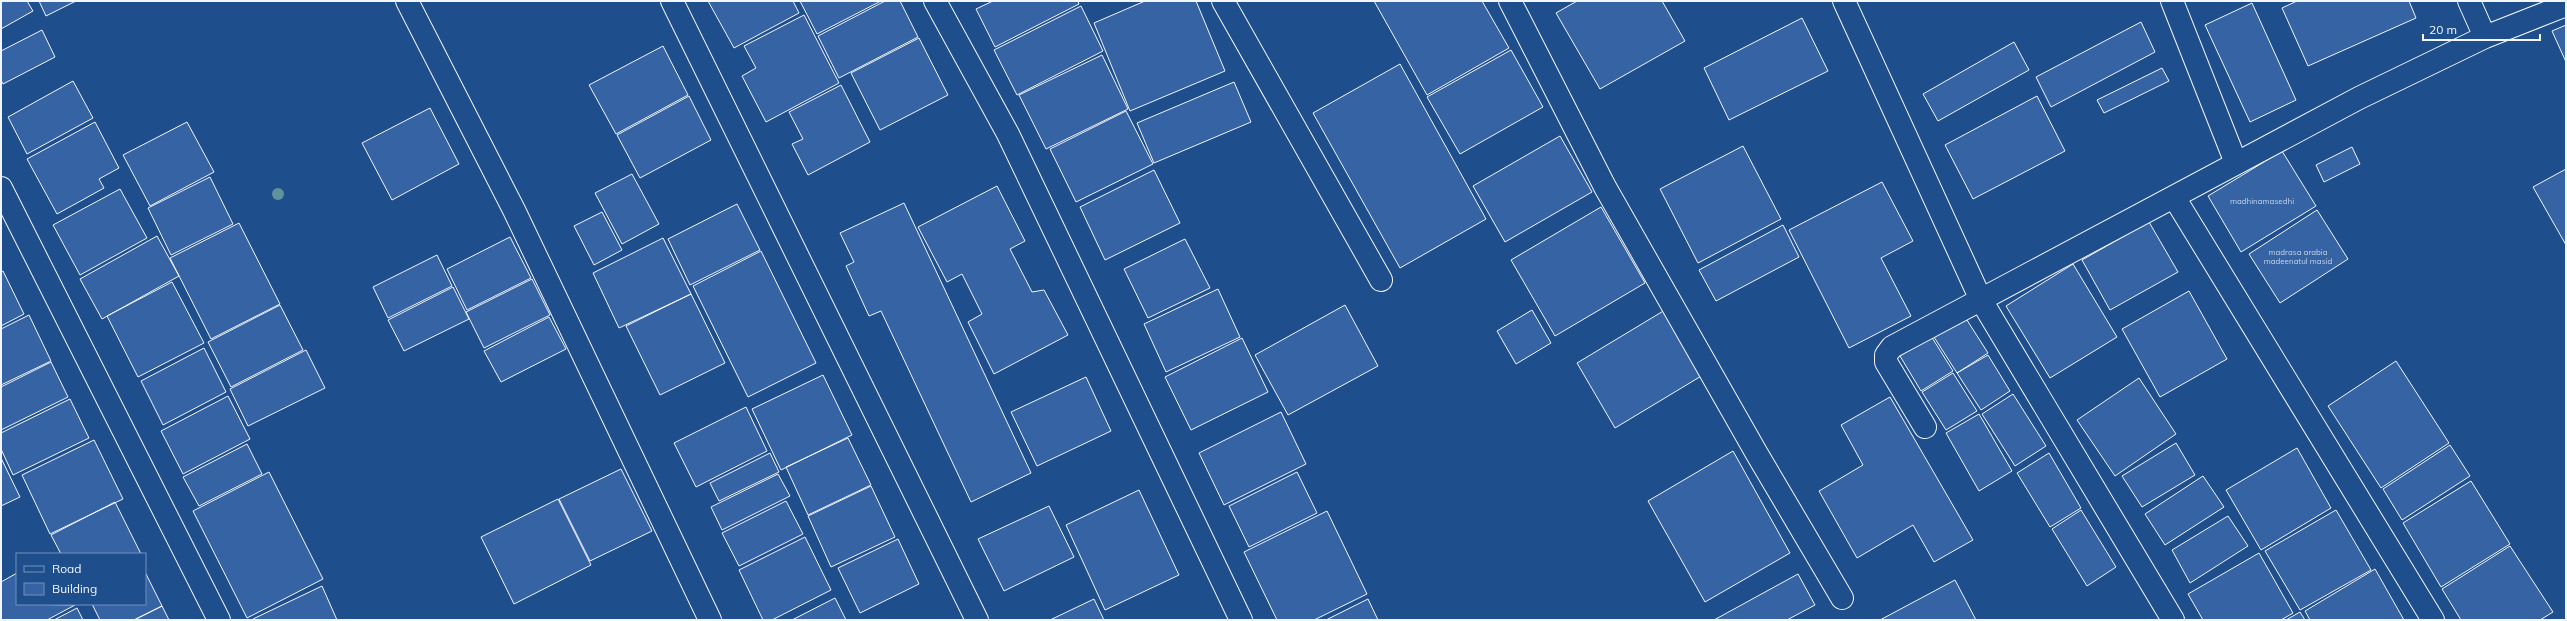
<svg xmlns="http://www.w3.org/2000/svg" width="2567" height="621" font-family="Mulish,sans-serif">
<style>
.building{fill:#3563a3;stroke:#f2f6ff}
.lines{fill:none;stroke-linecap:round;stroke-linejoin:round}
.minor-casing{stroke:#f2f6ff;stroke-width:24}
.minor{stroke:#1f4e8c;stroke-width:22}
.tree{fill:#61919a}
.labels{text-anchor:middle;stroke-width:3;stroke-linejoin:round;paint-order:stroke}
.number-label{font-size:8px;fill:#c3d1e8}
</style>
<rect width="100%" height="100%" fill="#1f4e8c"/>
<path class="building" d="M1,1h26l6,10 -32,18z
M39,1h37l-30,15z
M708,1h85l6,12 -65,35z
M800,1h81l-64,33z
M885,1h15l18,36 -79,41 -21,-42z
M993,1h85l1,3 -84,43 -19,-38z
M1145,1h51l29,70 -95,40 -36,-88z
M1374,1h108l27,47 -82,47z
M1577,1h85l23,40 -85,48 -44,-76z
M2297,1h112l7,17 -108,48 -26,-58z
M2252,3l44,97 -46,22 -45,-97z
M1081,6l22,45 -86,44 -23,-45z
M804,15l35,68 -73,39 -24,-46 14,-8 -12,-22z
M1802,18l26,53 -99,49 -25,-52z
M2141,22l14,30 -104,55 -15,-30z
M2566,25v37l-14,-31z
M42,30l13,27 -52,27 -2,-4v-29z
M919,38l29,57 -68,35 -29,-57z
M2014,42l15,28 -91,51 -15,-27z
M663,46l25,49 -72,39 -27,-49z
M1511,50l32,57 -83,47 -33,-57z
M1102,55l26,54 -82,40 -27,-54z
M1400,64l86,155 -86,49 -87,-155z
M2162,68l7,13 -65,32 -7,-13z
M73,81l20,37 -66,36 -19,-37z
M1234,82l17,40 -97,41 -17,-40z
M841,85l29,57 -62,33 -16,-31 11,-5 -14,-27z
M689,96l22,44 -71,38 -23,-43z
M2037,96l28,55 -92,48 -28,-54z
M430,108l29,56 -67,36 -30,-57z
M1126,111l27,53 -77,38 -26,-53z
M95,122l24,46 -20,11 5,9 -47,26 -30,-55z
M187,122l27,50 -64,34 -27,-51z
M1560,136l32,56 -87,50 -32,-56z
M1743,146l38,73 -83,44 -38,-74z
M2352,147l8,17 -36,18 -8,-17z
M2282,151l34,55 -75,46 -33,-56z
M2566,169v76l-33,-58z
M1154,170l26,53 -75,37 -25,-53z
M632,174l27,50 -37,20 -27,-51z
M210,177l23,47 -62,31 -23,-47z
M1882,182l31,59 -32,17 30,58 -62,32 -60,-118z
M997,186l28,55 -15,8 22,43 12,-2 24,45 -74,39 -26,-52 14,-8 -20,-40 -15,8 -29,-55z
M120,189l27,49 -67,37 -27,-50z
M904,203l127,270 -60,29 -90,-191 -12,5 -23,-50 8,-4 -14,-29z
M737,204l23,46 -70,35 -22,-46z
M1601,207l44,76 -90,53 -44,-76z
M2317,210l31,49 -68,44 -31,-49z
M602,212l20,38 -28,15 -20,-39z
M2149,222l29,50 -68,38 -28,-50z
M239,223l41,81 -69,35 -41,-81z
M1783,225l16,32 -83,44 -17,-31z
M157,236l22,40 -77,43 -22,-40z
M510,237l21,41 -64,32 -20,-41z
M663,238l28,56 -72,34 -26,-55z
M1185,239l25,49 -62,30 -24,-49z
M761,251l55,112 -68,34 -55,-111z
M437,255l15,31 -64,32 -15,-31z
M2073,264l44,73 -67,41 -44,-72z
M3,271l21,43 -23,12v-54z
M532,279l18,36 -66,33 -18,-36z
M172,282l32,61 -66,34 -31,-61z
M453,287l16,32 -65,32 -16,-31z
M1218,289l22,48 -74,35 -22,-48z
M2189,291l38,68 -67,38 -38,-68z
M691,294l34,69 -65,32 -34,-69z
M280,305l23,45 -72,37 -23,-45z
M1345,305l33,61 -90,49 -33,-60z
M1532,310l19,33 -35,21 -19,-33z
M1665,310l38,65 -88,53 -38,-65z
M29,315l22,46 -50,24v-56z
M549,317l17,32 -65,33 -17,-31z
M1965,317l23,36 -31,20 -23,-36z
M1931,336l22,35 -32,20 -21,-35z
M1242,338l26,54 -77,38 -26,-53z
M204,348l22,44 -63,33 -22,-44z
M306,350l19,38 -77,38 -18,-37z
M1988,355l22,36 -29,19 -24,-37z
M2396,361l53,82 -68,45 -53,-82z
M51,362l17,35 -67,33v-43z
M1953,373l24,38 -31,19 -24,-38z
M823,375l29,60 -71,35 -29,-61z
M1086,377l25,54 -74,35 -26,-54z
M2139,378l37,56 -61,42 -38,-56z
M2013,394l33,52 -31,20 -33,-52z
M228,396l22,43 -67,35 -22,-43z
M1890,397l83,143 -39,22 -21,-37 -56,33 -38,-67 44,-26 -22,-40z
M70,399l19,39 -76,37 -12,-26v-16z
M746,407l21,44 -71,36 -22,-44z
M1281,412l25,52 -82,41 -25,-52z
M1979,414l33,57 -33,20 -33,-58z
M848,438l23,47 -63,30 -22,-48z
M94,440l29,59 -73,35 -28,-59z
M2176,443l19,32 -53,32 -20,-31z
M247,444l15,30 -63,32 -16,-29z
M2450,445l20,31 -68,44 -19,-31z
M2297,448l34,60 -70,42 -35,-60z
M1733,451l57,102 -85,49 -57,-101z
M770,453l9,19 -60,29 -9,-18z
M2049,453l32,55 -31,19 -33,-54z
M1,458l19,39 -19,9z
M621,469l31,62 -62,30 -31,-62z
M269,472l54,107 -76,39 -54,-107z
M1297,472l20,41 -68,34 -20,-41z
M778,474l12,22 -68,34 -11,-23z
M2203,476l21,31 -59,38 -20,-31z
M2471,481l39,63 -69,43 -38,-64z
M871,486l24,51 -64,30 -23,-51z
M1139,490l40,85 -74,35 -39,-85z
M558,499l33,66 -77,39 -33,-67z
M786,501l17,33 -64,32 -17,-33z
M115,502l26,52h-80l-10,-19z
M1049,506l25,51 -70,34 -26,-52z
M2081,510l35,57 -29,19 -35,-57z
M2336,510l35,60 -71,40 -35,-59z
M1327,511l40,83 -53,26h-37l-33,-68z
M2228,516l20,30 -58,37 -18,-33z
M805,537l26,53 -59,30h-9l-24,-50z
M898,539l21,45 -59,29 -22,-45z
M2510,546l43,66 -13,8h-79l-19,-31z
M2259,553l34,60 -12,7h-78l-15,-26z
M2375,569l29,51h-94l-5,-9z
M145,572l17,34 -28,14h-34l-8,-16h53z
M17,573v31l58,1 -28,15h-46v-38z
M1798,574l17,31 -28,15h-73z
M1955,580l21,40h-96z
M322,586l15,34h-84v-1z
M835,598l11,22h-54z
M1094,599l10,21h-54z
M1368,599l10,21h-52z
M162,606l7,14h-35z
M77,608l6,12h-29z
M2300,612l5,8h-19z"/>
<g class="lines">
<g class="minor-casing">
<path id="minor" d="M407,1l107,209 196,410
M672,1l305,619
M935,1l73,133 233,486
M1223,1l158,279
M1510,1l95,186 152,267 85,144
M1844,1l137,299 192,320
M2172,1l64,162
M2469,1l16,36
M1,188l218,432
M2174,197l259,423
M1925,427l-39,-65v-7l6,-8 467,-249 126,-61 81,-32"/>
</g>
<use href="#minor" class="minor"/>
</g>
<circle class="tree" cx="278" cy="194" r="6"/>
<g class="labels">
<g class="number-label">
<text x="2262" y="204">madhinamasedhi</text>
<text x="2298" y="255">madrasa arabia<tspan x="2298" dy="9">madeenatul masid</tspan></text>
</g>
</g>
<rect width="2567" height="621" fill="none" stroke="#f2f6ff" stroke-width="4"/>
<rect x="16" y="553" width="130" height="52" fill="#1f4e8c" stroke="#7391ba"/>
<rect x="24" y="566" width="20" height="6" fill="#1f4e8c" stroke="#7391ba"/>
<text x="52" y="573" font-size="12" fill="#f2f6ff">Road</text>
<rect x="24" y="583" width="20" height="12" fill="#3563a3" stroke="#7391ba"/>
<text x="52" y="593" font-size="12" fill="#f2f6ff">Building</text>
<path d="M2423 34v6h117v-6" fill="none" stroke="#f2f6ff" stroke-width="2"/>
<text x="2429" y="34" font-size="12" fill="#f2f6ff" stroke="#1f4e8c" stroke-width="3" paint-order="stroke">20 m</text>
</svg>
